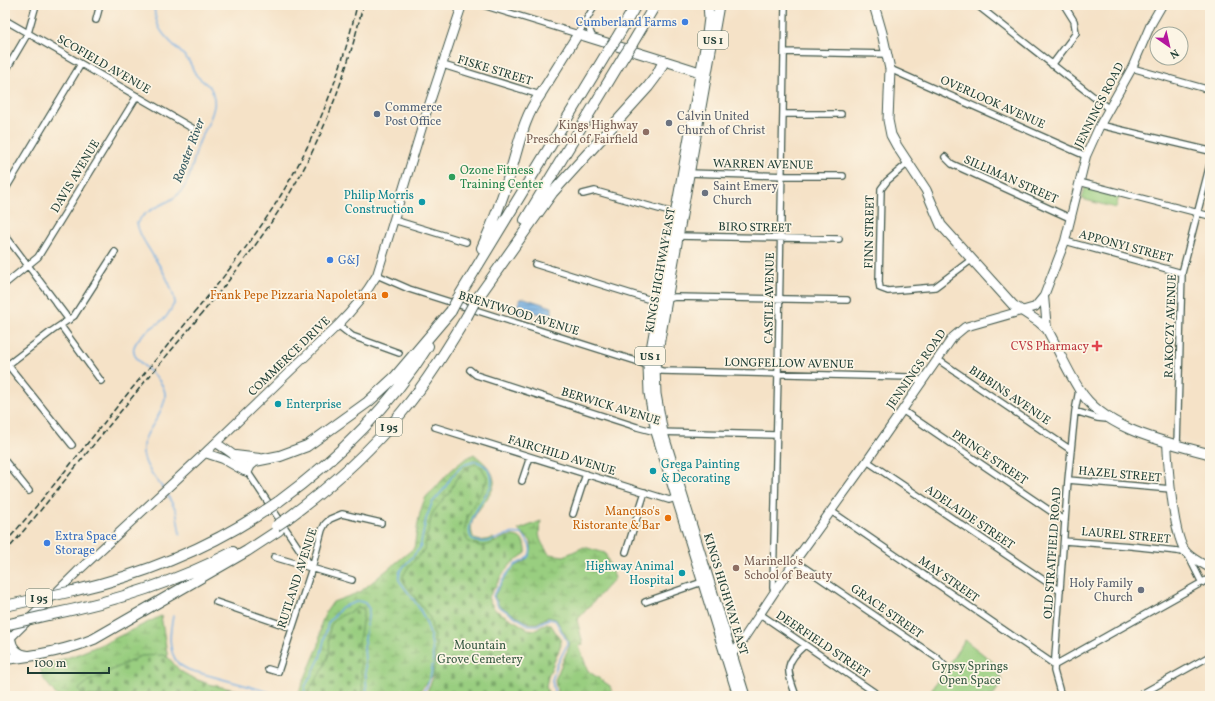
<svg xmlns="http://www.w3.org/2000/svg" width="1215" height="701" font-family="Vollkorn,serif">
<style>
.wetland{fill:url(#wetland-marsh);stroke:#5c865a}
.cemetery{fill:url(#cemetery-stones);stroke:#5c865a}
.green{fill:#99ce80;stroke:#5c865a}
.water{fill:url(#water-rules);stroke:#48758c}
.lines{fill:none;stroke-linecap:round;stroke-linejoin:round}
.stream{stroke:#71ade3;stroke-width:1.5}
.street-casing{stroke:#3f564a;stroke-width:8}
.secondary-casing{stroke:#3f564a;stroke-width:10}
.primary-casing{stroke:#3f564a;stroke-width:11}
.highway-casing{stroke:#3f564a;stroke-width:12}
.street{stroke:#fff;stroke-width:5.5}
.secondary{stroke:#fff;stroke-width:8}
.primary{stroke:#fff;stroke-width:9}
.highway{stroke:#fff;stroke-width:10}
.rail{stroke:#1f3d34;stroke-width:1.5;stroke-dasharray:6 3;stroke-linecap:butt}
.highway-bridge-casing{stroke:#3f564a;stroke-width:12;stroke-linecap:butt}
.highway-bridge{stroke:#fff;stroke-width:10}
.shop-dot{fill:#3f7fe0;stroke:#fcf5e5;stroke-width:1.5}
.service-dot{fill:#5c6f8a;stroke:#fcf5e5;stroke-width:1.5}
.worship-dot{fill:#6b7280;stroke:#fcf5e5;stroke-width:1.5}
.education-dot{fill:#8d6e63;stroke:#fcf5e5;stroke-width:1.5}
.leisure-dot{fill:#2e9e5b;stroke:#fcf5e5;stroke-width:1.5}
.culture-dot{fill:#0f9aa8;stroke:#fcf5e5;stroke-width:1.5}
.food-dot{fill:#e8710a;stroke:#fcf5e5;stroke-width:1.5}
.health-dot{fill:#e0444e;stroke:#fcf5e5;stroke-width:1.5}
.labels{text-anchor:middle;stroke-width:3.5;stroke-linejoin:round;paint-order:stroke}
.shield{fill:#fcf5e5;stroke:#617469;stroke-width:1}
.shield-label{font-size:11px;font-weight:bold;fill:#1f3d34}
.shop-label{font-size:12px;fill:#366cbe;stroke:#fcf5e5;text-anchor:start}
.street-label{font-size:12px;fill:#1f3d34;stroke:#fcf5e5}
.service-label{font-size:12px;fill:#4e5e75;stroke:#fcf5e5;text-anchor:start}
.worship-label{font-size:12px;fill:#5b616d;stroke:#fcf5e5;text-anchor:start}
.education-label{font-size:12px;fill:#785e54;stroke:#fcf5e5;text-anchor:end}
.leisure-label{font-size:12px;fill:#27864d;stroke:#fcf5e5;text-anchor:start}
.culture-label{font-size:12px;fill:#0d838f;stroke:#fcf5e5;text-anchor:end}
.food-label{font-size:12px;fill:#c56008;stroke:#fcf5e5;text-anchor:end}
.health-label{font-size:12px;fill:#be3a42;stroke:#fcf5e5;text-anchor:end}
.park-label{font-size:12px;fill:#375a43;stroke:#fcf5e5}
.water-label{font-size:13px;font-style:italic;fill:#345960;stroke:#fcf5e5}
</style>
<defs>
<pattern id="wetland-marsh" width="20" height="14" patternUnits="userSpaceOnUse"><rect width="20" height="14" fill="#99ce80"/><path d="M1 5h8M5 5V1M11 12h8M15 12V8" fill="none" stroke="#7ca86a"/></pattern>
<pattern id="cemetery-stones" width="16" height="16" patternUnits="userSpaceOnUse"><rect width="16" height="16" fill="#99ce80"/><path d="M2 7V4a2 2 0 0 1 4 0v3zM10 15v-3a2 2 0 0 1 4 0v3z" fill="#7ca86a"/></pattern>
<pattern id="water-rules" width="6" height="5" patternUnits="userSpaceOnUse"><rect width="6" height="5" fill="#71ade3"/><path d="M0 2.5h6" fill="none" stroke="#5c8eb9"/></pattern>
</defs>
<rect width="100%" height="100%" fill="#fcf5e5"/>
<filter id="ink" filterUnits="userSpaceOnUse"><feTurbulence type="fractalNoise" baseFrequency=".025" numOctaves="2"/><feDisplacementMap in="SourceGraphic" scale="8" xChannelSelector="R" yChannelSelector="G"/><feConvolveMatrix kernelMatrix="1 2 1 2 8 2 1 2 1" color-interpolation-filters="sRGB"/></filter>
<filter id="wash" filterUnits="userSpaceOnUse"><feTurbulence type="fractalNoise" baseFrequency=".012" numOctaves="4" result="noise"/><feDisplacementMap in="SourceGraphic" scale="16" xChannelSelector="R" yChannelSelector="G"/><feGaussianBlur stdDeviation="0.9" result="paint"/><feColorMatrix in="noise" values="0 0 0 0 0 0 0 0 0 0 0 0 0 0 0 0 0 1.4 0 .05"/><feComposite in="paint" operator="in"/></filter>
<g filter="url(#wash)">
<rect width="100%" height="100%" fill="#f5e2c7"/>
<path class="wetland" d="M474,454c8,7 19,15 20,27 1,17 -28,33 -22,53 2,10 14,6 21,4l6,11 -61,121 -23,26h-120l3,-2 21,-49 2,-21 5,-12 7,-10 27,-10 54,-44c3,-16 4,-36 12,-51 3,-4 8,-7 11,-11 12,-14 20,-23 37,-32z
M541,521c-4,16 -1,20 8,33l15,2 20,-9 21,6 10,25 -38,42 6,24 -4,2 9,25 22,15 3,10h-55l-3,-16 14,-33 -1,-7 -12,-21 -8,-2 -11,6h-8l-30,-17 -5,-10c6,-10 11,-21 19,-29 3,-2 6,-2 9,-4 8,-5 10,-12 9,-22l-13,-11z
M161,616l7,43 10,13 29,12 48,12h-198l-14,-18 -3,-11 38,-13 29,-12z"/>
<path class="cemetery" d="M475,464l6,3 6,10 -1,6c-7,13 -31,47 -17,59 4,3 9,4 14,4 10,-1 21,-11 30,-10 9,0 14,9 13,17l-13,9 -8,9 -17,27 7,12 33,19 8,1 11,-7 4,2 9,14 1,6 -13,31 -2,11 3,9h-124l8,-18 3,-30 -6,-30 -26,-36 -1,-6 6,-10 15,-16 8,-36 13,-17 4,-3 6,-13 10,-13z
M357,607l7,2 -5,32 4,55h-55v-4c7,-11 16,-23 20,-35 4,-11 -2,-24 4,-34 6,-9 19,-9 25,-16z
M163,655c9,3 11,12 19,17 20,13 45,16 69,21l6,3h-175l-3,-7 10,-8 52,-25z"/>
<path class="green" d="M1085,187h4l30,9 -3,12 -34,-9z
M965,640l28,22 9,19 -9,15h-66z"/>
<path class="water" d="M524,298l28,9v9l-5,1c-5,-2 -10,-5 -16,-5 -7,-1 -8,2 -15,-3l4,-10z"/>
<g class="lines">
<path class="stream" d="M154,5c1,30 17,35 34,55 4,5 5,12 9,16 4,4 8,7 12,10 4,4 6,15 5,20 -2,13 -9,23 -14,34 -7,15 -7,35 -17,49 -11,16 -36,17 -46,34 2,13 9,20 15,31 10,15 20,31 23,48 -3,5 -6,12 -10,16 -10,9 -26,15 -31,29 -5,16 32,28 31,49 0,7 -3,13 -7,20 -4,8 -10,15 -13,23 -8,18 7,36 18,49
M166,493l10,17 4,24
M173,616c-3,15 -6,34 5,47 2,3 8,5 11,7l84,23 2,3
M304,696l1,-9 15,-29 8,-35 14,-16 17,-6 6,2 4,6 -5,37 3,50
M419,696c3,-3 6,-7 8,-10 11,-24 5,-57 -8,-78 -6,-10 -14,-19 -20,-28l1,-9 20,-23 6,-29 6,-16 12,-14 8,-13 11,-11 13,-4c12,5 18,12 15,25 -6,11 -33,46 -16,55 5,2 13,1 18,-1 13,-4 14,-8 29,-6 9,10 14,21 -1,28 -4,2 -6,2 -8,5 -8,8 -14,19 -20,29l5,10 31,19h8l11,-6 7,1 12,21v4l-10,20 -5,15 3,16"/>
</g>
</g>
<g filter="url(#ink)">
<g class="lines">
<g class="street-casing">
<path id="street" d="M483,5l95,29 17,-29
M977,5l132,104
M5,20l187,108
M96,20l4,-15
M586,20l7,19
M784,52l103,2
M443,65l97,30
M1052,65l24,-32 -2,-12 -10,-16
M1132,68l78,22
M890,69l196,87
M5,72l23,-39 8,-28
M783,114h58
M1100,125l110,26
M945,157l7,7 118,54
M908,163l-21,18 -6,8 -2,93 1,6 8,3 47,-4 36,-27
M687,173l102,3h54
M1079,182l131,34
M5,190l76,-126
M583,194l12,-3 82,23
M394,220l72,22
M5,235l64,85
M676,236l163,3
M1065,241l117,32
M535,264l119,37h6l15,-4 172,3
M377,275l32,14 227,72 26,10 247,6 8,2 4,3
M5,284l33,-27 99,-161
M338,325l14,11 47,17
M61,326l40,55
M937,359l134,91
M8,365l64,80
M5,367l47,-36 22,-15 41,-64
M470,370l6,5 161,52 19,5 120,3
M902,410l163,111
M1075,411l22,7 10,1
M435,427l234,73 10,-3
M1177,445l5,-172 28,-109
M5,461l24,30
M867,461l193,130
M247,471l65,97
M1068,480l103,9
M522,481l8,-24
M831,511l224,154 155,-87
M573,514l13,-40
M1064,541l67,5 46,5 10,2 15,30
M626,552l19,-60
M274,557l78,23
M795,561l142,97 8,8
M775,591l-2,-3 5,-214 7,-369
M216,602l76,26
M645,602l60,-21
M760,614l114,78
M268,669l10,3 34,-104 10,-38 3,-6 5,-5 12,-5 39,9
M796,696c-9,-26 -13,-32 9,-51
M1061,696l-7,-25 14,-191 7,-69 4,-21
M1138,696l72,-40"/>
</g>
<g class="secondary-casing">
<path id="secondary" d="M1044,296l3,33
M1167,442c1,21 6,98 20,111 6,6 16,11 23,15
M216,443c12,8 25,15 31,28
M205,453l18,6 21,12h3
M5,643l72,-71 128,-119 133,-128c16,-16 27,-30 39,-50l49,-161 36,-109
M728,656l4,-2 6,-7 57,-86 72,-100 86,-124 12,-10 70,-20 9,-11 21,-55 21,-85 14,-31 32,-57 19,-44 11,-19"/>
</g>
<g class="primary-casing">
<path id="primary" d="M708,5l1,13 -3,24 -58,324 1,27 7,39 82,264
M719,5l-64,363 1,26 7,39 82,263
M874,5l8,28 8,36 -2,51 3,15 6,11 29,44 15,35 72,80 26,17 8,7c11,20 20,41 32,60 25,41 87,53 131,65
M540,95l38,-61 103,32 25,8"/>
</g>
<g class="highway-casing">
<path id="highway" d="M616,39l20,-34
M632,44l23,-39
M525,220l99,-164
M482,248c12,-26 21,-51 29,-78 8,-26 13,-53 29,-75
M458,298l150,-247
M474,303l78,-110 96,-106 9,-12 7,-14
M235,456l25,3
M247,471l3,-6 5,-4 25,-5 27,-10 61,-44 27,-25 56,-66
M278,502c59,-43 111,-94 150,-156
M288,518c42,-31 81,-65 114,-106 25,-30 45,-63 65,-96
M73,591c69,-16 134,-42 193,-81
M48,615c65,-13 126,-32 185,-63
M10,638c1,11 8,17 18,18
M5,659c31,-3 60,-8 89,-20l153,-88 32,-21"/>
</g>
<use href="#street" class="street"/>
<use href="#secondary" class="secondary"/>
<use href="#primary" class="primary"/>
<use href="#highway" class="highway"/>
<path class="rail" d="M5,543c48,-55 92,-113 139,-169 47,-58 98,-115 137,-179 35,-58 61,-123 76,-190
M5,553c49,-58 95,-117 143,-175 55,-66 114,-132 155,-208 27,-51 47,-108 60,-165"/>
<g class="highway-bridge-casing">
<path id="highway-bridge" d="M608,51l8,-12
M624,56l8,-12
M451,311l7,-13
M467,316l7,-13
M266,510l12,-8
M276,526l12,-8
M5,606l68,-15
M5,625l43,-10"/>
</g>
<use href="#highway-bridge" class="highway-bridge"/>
</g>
</g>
<g class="shop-dot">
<circle cx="685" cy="22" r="4"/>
<circle cx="330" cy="260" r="4"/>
<circle cx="47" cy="543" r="4"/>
</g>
<circle class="service-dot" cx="377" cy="114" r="4"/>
<g class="worship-dot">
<circle cx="669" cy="123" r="4"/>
<circle cx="705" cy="193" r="4"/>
<circle cx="1141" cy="590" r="4"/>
</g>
<g class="education-dot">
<circle cx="646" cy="132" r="4"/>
<circle cx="736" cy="568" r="4"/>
</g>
<circle class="leisure-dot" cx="452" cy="177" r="4"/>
<g class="culture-dot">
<circle cx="422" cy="202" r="4"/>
<circle cx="278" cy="404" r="4"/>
<circle cx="653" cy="471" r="4"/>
<circle cx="682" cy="573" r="4"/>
</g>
<g class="food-dot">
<circle cx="385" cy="295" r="4"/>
<circle cx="668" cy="518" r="4"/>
</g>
<path class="health-dot" d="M1095 340h4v4h4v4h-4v4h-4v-4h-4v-4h4z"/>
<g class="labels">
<g class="shield">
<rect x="698" y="31" width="30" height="18" rx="3"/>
<rect x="635" y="347" width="30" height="18" rx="3"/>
<rect x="376" y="418" width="26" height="18" rx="3"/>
<rect x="26" y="589" width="26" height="18" rx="3"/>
</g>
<g class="shield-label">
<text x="713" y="44">US 1</text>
<text x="650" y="360">US 1</text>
<text x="389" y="431">I 95</text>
<text x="39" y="602">I 95</text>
</g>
<g class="shop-label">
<text x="677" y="26" text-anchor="end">Cumberland Farms</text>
<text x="338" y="264">G&amp;J</text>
<text x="55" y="540">Extra Space<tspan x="55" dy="14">Storage</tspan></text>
</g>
<g class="street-label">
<text transform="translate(104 64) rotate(30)" y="4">SCOFIELD AVENUE</text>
<text transform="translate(495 70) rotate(17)" y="4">FISKE STREET</text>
<text transform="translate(993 102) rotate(24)" y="4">OVERLOOK AVENUE</text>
<text transform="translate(1099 105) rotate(-63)" y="4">JENNINGS ROAD</text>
<text transform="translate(763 164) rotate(1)" y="4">WARREN AVENUE</text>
<text transform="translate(75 176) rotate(-59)" y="4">DAVIS AVENUE</text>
<text transform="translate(1011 179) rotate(24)" y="4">SILLIMAN STREET</text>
<text transform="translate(755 227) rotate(1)" y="4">BIRO STREET</text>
<text transform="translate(869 232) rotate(-89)" y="4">FINN STREET</text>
<text transform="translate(1126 246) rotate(15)" y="4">APPONYI STREET</text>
<text transform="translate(660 270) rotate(-80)" y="4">KINGS HIGHWAY EAST</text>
<text transform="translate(769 298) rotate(-89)" y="4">CASTLE AVENUE</text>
<text transform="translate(519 313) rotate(17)" y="4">BRENTWOOD AVENUE</text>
<text transform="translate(1170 326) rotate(-88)" y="4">RAKOCZY AVENUE</text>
<text transform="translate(289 356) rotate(-44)" y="4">COMMERCE DRIVE</text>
<text transform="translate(789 363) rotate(1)" y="4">LONGFELLOW AVENUE</text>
<text transform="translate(916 369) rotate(-55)" y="4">JENNINGS ROAD</text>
<text transform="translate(1010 395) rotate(34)" y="4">BIBBINS AVENUE</text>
<text transform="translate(611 406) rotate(17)" y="4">BERWICK AVENUE</text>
<text transform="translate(562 455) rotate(17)" y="4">FAIRCHILD AVENUE</text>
<text transform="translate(990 457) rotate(34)" y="4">PRINCE STREET</text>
<text transform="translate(1120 474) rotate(5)" y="4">HAZEL STREET</text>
<text transform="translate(970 517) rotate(34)" y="4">ADELAIDE STREET</text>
<text transform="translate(1126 535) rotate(5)" y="4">LAUREL STREET</text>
<text transform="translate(1052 553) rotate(-86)" y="4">OLD STRATFIELD ROAD</text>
<text transform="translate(297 578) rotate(-72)" y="4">RUTLAND AVENUE</text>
<text transform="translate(949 579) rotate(35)" y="4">MAY STREET</text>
<text transform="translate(726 594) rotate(73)" y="4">KINGS HIGHWAY EAST</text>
<text transform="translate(887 611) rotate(35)" y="4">GRACE STREET</text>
<text transform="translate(823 644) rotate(34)" y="4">DEERFIELD STREET</text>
</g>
<g class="service-label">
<text x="385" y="111">Commerce<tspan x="385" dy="14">Post Office</tspan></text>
</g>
<g class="worship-label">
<text x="677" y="120">Calvin United<tspan x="677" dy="14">Church of Christ</tspan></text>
<text x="713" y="190">Saint Emery<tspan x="713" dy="14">Church</tspan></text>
<text x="1133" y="587" text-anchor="end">Holy Family<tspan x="1133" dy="14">Church</tspan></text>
</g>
<g class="education-label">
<text x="638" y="129">Kings Highway<tspan x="638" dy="14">Preschool of Fairfield</tspan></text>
<text x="744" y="565" text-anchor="start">Marinello's<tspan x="744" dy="14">School of Beauty</tspan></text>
</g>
<g class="leisure-label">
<text x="460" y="174">Ozone Fitness<tspan x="460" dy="14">Training Center</tspan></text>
</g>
<g class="culture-label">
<text x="414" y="199">Philip Morris<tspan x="414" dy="14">Construction</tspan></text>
<text x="286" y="408" text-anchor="start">Enterprise</text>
<text x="661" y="468" text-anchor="start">Grega Painting<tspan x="661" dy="14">&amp; Decorating</tspan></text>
<text x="674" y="570">Highway Animal<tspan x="674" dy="14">Hospital</tspan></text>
</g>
<g class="food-label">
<text x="377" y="299">Frank Pepe Pizzaria Napoletana</text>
<text x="660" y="515">Mancuso's<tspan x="660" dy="14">Ristorante &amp; Bar</tspan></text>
</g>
<g class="health-label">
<text x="1089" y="350">CVS Pharmacy</text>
</g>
<g class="park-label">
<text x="480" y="649">Mountain<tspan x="480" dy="14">Grove Cemetery</tspan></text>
<text x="970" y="670">Gypsy Springs<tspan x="970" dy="14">Open Space</tspan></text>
</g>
<g class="water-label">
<text transform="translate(188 150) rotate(-69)" y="5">Rooster River</text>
</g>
</g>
<rect width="1215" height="701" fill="none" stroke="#fcf5e5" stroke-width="20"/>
<g transform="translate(1169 46) rotate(146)"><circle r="19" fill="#fcf5e5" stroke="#a4ab9e"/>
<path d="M0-3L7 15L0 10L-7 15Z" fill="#b5179e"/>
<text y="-6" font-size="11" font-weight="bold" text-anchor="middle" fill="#1f3d34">N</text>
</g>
<path d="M28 667v6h81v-6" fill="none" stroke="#1f3d34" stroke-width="2"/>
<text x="34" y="667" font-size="12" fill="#1f3d34" stroke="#fcf5e5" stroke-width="3" paint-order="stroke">100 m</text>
</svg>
